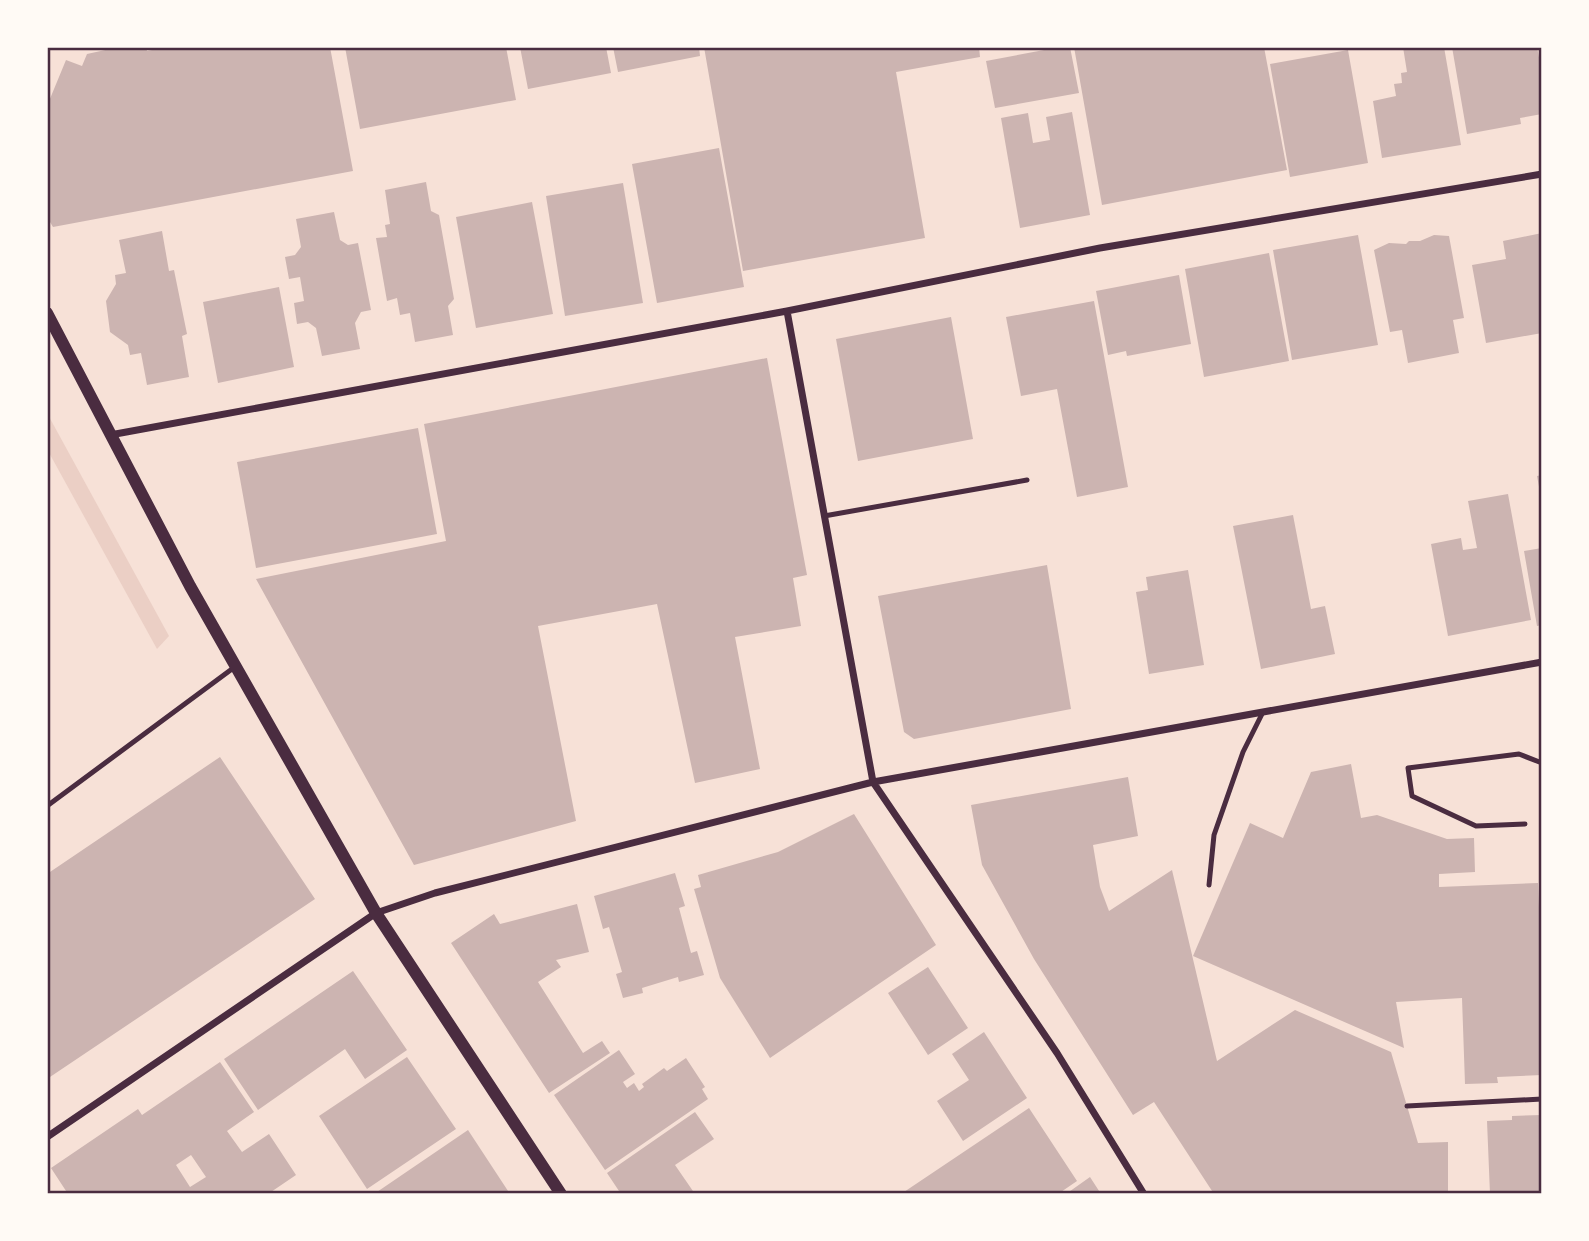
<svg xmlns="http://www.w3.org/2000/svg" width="1589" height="1241" font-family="Signika,sans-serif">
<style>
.green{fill:#ebcfc5}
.building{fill:#ccb4b1;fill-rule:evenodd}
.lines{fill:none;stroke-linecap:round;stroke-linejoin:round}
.service{stroke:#4a2c40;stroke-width:5}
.minor{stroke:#4a2c40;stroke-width:7}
.tertiary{stroke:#4a2c40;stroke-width:12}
.neatline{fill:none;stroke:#4a2c40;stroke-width:2.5}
</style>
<rect width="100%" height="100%" fill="#f7e1d7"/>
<path class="green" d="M47,413l122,223 -12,13 -110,-200z"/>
<path class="building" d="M119,47h27l1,4 20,-4h163l23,124 -300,56 -6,-10v-111l19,-46 16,6 5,-12z
M345,47h161l10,53 -156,29z
M520,47h86l5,26 -83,16z
M613,47h86l1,9 -82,16z
M704,47h275l1,10 -84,15 29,166 -182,33z
M1060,47h10l9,46 -84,15 -9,-47z
M1074,47h190l23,123 -185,35z
M1403,47h41l17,98 -79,13 -9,-57 23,-5 -2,-12 8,-1 -1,-10 6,-1z
M1452,47h85l5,26v41l-22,4 1,6 -54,10z
M1348,50l20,113 -78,14 -20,-113z
M1072,112l18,103 -70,13 -19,-110 27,-5 5,30 17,-3 -4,-23z
M719,148l25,139 -87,16 -25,-139z
M426,182l5,29 8,4 15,84 -6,7 5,29 -38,7 -5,-29 -10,2 -3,-17 -10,3 -11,-63 11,-1 -2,-12 5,-1 -5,-34z
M623,183l20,120 -78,13 -19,-120z
M532,202l21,112 -77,14 -20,-111z
M334,212l6,28 8,5 10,-2 13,67 -10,2 -6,11 5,26 -38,7 -6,-28 -8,-6 -11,2 -3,-21 10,-2 -4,-24 -11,2 -4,-22 10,-2 6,-8 -5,-28z
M162,231l7,40 5,-1 13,64 -5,2 7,41 -42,8 -6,-32 -11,2 -2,-10 -18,-13 -4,-31 10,-17 -1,-9 11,-2 -7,-33z
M1542,233v100l-56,10 -14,-78 34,-6 -3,-18z
M1358,235l20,110 -86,15 -19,-110z
M1434,235l15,1 15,82 -11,2 6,33 -51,10 -6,-33 -12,2 -16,-82 15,-7 17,1 3,-3h11z
M1269,253l20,108 -85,16 -19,-108z
M1179,275l12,69 -64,12 -1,-5 -18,4 -12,-64z
M279,287l15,80 -76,16 -15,-81z
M1094,301l34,186 -51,10 -20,-108 -36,7 -15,-79z
M951,317l22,122 -115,22 -22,-122z
M767,358l40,217 -14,3 8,48 -66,11 25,132 -65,14 -38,-179 -119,22 38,195 -162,44 -158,-286 190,-38 -22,-117z
M418,428l19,106 -181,34 -19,-106z
M1542,475v17h-2l-3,-16z
M1508,494l23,126 -83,16 -17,-92 30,-6 2,12 14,-2 -9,-47z
M1293,515l18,94 14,-3 10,48 -74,15 -28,-143z
M1542,548v77l-5,1 -13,-75z
M1047,565l24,144 -157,30 -10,-7 -26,-136z
M1188,570l16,95 -55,9 -13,-82 12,-2 -2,-13z
M220,757l95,142 -268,180v-205z
M1351,764l10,54 16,-3 70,24 27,-1 1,34 -36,2v13l99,-4 4,96v96l-45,2 1,6 -33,1 -3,-86 -66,4 8,46 -211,-92 57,-133 33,15 28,-66z
M1128,777l10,59 -45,9 7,42 9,24 63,-41 45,191 78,-51 96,42 27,91 30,-1v52h-234l-60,-92 -21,13 -99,-156 -52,-94 -11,-60z
M854,814l82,131 -166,113 -50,-80 -26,-89 7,-2 -3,-12 80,-23z
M675,873l10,33 -6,2 12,45 6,-2 7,24 -25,7 -1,-5 -36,11 1,5 -20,5 -7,-24 6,-2 -13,-45 -6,2 -9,-33z
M577,904l12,48 -33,8 5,7 -23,15 45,71 19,-12 8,12 -61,40 -98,-150 43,-29 6,10z
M928,967l40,61 -40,27 -40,-62z
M353,971l54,79 -42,29 -20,-30 -87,61 -34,-51z
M984,1032l43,66 -64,43 -26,-40 32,-21 -17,-26z
M619,1050l16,24 -12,8 4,6 7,-5 5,8 5,-4 -2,-3 22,-16 3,3 19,-13 19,29 -3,2 6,10 -103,71 -51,-75z
M407,1057l49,72 -89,60 -48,-73z
M220,1062l34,50 -27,19 15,21 27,-18 27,41 -28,19h-200l-17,-26 87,-59 4,6zM191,1155l15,22 -16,10 -14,-22z
M1029,1108l48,73 -19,13h-157z
M695,1112l19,27 -39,26 20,29h-74l-14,-21z
M1542,1115v77l-52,2 -3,-73 25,-1v-4z
M468,1130l42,64h-136z
M1090,1177l11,17h-35z"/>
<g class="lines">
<path class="service" d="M824,516l203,-36
M47,806l189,-140
M1525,824l-49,2 -64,-30 -4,-28 111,-14 23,9
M1209,885l5,-50 29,-83 20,-40
M1407,1106l135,-7"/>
<path class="minor" d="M787,311l86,471 184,271 87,141
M110,435l677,-124 313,-63 442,-74
M47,1137l329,-224 59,-20 438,-111 669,-120"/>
<path class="tertiary" d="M47,313l143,273 186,327 185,281"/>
</g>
<rect width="1589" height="1241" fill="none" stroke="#fffaf5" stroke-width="98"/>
<rect x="49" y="49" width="1491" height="1143" class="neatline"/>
</svg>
